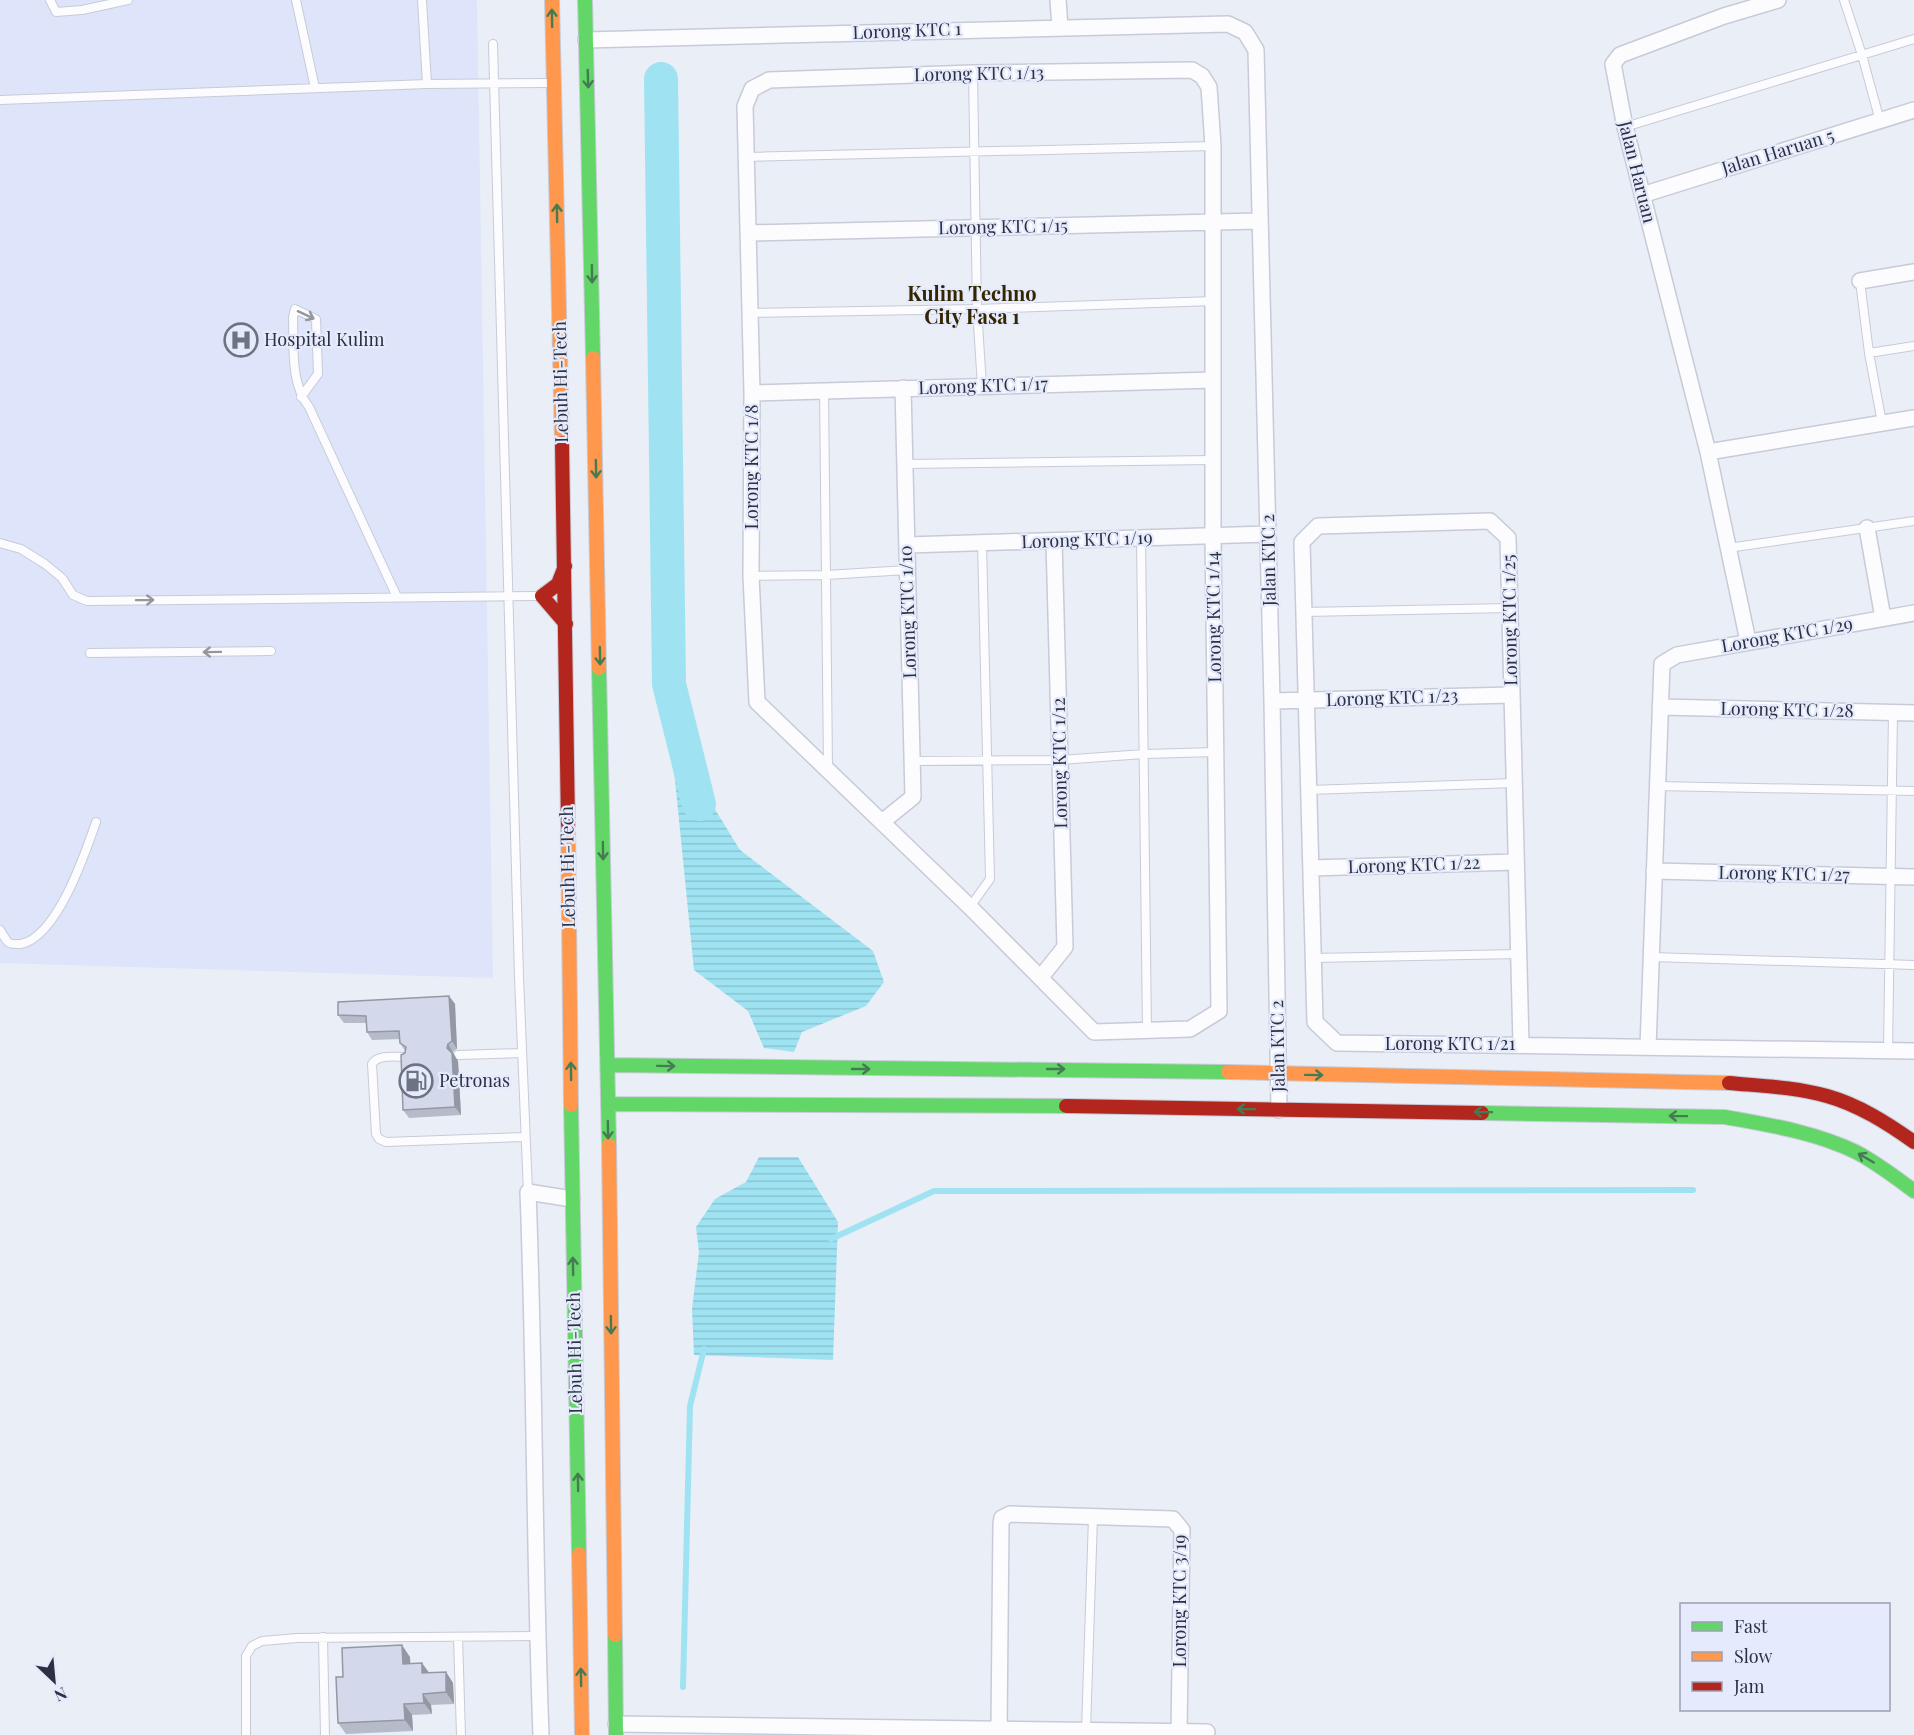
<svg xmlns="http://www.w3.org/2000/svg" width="1914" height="1735" font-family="'Playfair Display',serif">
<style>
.built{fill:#dee5fa}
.water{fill:url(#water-rules)}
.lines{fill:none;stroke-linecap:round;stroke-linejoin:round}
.stream{stroke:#9fe3f2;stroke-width:6}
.river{stroke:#9fe3f2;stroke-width:34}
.lane-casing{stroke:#c7cbd7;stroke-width:10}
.street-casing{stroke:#c7cbd7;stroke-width:18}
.fast-casing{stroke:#c7cbd7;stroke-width:16}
.slow-casing{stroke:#c7cbd7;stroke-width:16}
.jam-casing{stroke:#c7cbd7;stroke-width:16}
.lane{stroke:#fcfcfe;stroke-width:8}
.street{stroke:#fcfcfe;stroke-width:15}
.fast{stroke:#63d668;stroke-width:14}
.slow{stroke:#ff974d;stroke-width:14}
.jam{stroke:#b3261e;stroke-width:14}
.wall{fill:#b5bbc9}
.shaded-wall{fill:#9498a4}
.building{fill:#d3d9ea;stroke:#9498a4;stroke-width:1.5}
.oneway{stroke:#457b53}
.oneway2{stroke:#9496a0}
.labels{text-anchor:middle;stroke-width:4.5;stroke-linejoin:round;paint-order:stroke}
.street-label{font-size:18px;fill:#2c3141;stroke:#e5ebfc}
.poi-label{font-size:18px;fill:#2c3141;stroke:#e5ebfc;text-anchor:start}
.neighbourhood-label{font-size:20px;font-weight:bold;fill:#342700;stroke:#e5ebfc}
</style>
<defs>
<pattern id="water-rules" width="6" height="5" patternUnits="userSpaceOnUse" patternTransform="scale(1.5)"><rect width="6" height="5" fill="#9fe3f2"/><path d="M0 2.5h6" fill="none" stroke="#89c3d1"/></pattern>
</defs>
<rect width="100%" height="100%" fill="#eaeef7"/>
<path class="built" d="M0,0h477l16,978 -493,-15z"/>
<path class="water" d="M697,757l11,41 32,52 133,101 11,31 -18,24 -64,26 -8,20 -30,-4 -16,-37 -54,-41 -21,-210z
M759,1157h39l40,65 -5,138 -139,-5 -2,-46 7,-57 -3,-25 19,-28 31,-17z"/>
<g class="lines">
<path class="stream" d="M831,1239l103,-48 759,-1
M683,1687l7,-281 14,-57"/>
<path class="river" d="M661,79l8,605 30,120"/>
<g class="lane-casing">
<path id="lane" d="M50,0l6,12 26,-2 46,-10
M296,0l19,88
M422,0l5,84
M1844,0l18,55 18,66
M493,44l26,933 9,215
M973,73l4,236 5,77
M0,100l427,-16 125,-1
M1625,127l289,-88
M745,157l468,-11
M1860,281l9,72 13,70
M750,313l227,-4 237,-8
M1869,353l45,-7
M824,390l4,378
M301,397l17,-23 -2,-55 -21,-10 -2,8c1,30 -3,66 16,90l88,190
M905,464l307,-4
M1141,538l6,492
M0,543l21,6 24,15 17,14 11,17 14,6 452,-5
M1728,548l186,-27
M751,576l75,-1 81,-5
M1304,612l206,-4
M90,653l181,-2
M912,761l148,-1 84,-6 72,-2
M1657,786l257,5
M1309,790l206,-7
M970,907l20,-28 -8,-336
M0,930c2,3 5,9 8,12 3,3 8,2 13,2 36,-7 64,-90 75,-122
M1651,957l263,8
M1313,958l206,-4
M1888,1051l5,-338
M458,1055l64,-2
M406,1057c-11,0 -28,-3 -34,7l4,70 3,5 7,3 139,-5
M323,1637l2,98
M458,1637l3,98
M1086,1730l7,-213
M246,1735v-79l6,-10 10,-5 35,-3 240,-2"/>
</g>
<g class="street-casing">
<path id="street" d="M1058,0l2,27
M586,40l642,-16 17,8 11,18 16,651 7,409
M1192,70l10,6 7,11 4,59v390l6,475 -29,18 -96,3 -124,-125 -213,-205 -6,-126 1,-183 -7,-287 7,-17 17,-9 204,-7z
M1642,195l272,-85
M748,233l510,-12
M1860,281l54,-9
M752,393l461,-13
M1708,452l206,-34
M1867,528l16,90
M907,545l361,-11
M1748,641l-40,-189 -83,-325 -12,-63 7,-9 104,-39 54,-16
M1272,701l240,-6
M1660,707l254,6
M882,822l31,-25 -10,-409
M1311,868l205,-6
M1654,871l260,6
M1041,977l24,-30 -11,-406
M1521,1044l-13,-506 -18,-17 -172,5 -16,16 13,480 22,21 577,8
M1648,1047l14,-383 15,-9 237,-42
M616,1724l591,8
M999,1729l2,-205 1,-6 8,-4 163,5 9,11 -3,201
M541,1735c-7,-181 -6,-362 -13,-543l44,7"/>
</g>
<g class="fast-casing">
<path id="fast" d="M585,0l8,358
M599,668l10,477
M608,1065l620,7
M608,1104l458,2
M571,1105l8,449
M1482,1113l243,4c44,8 90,15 131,35 21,11 39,25 58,39
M615,1635l1,100"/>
</g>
<g class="slow-casing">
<path id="slow" d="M552,0l10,443
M593,358l6,310
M568,824l3,281
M1228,1072l501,11
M609,1145l6,490
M579,1554l3,181"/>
</g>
<g class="jam-casing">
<path id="jam" d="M562,443l6,381
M565,566l-7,18 -16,12 24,28
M1729,1083c33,3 66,4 98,13 32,9 60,27 87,46
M1066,1106l416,7"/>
</g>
<use href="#lane" class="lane"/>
<use href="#street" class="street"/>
<use href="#fast" class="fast"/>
<use href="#slow" class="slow"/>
<use href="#jam" class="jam"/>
</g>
<path class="wall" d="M449,996l6,8 2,45 -4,3v2l5,7 3,54 -52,3 -6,-8 2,-59 -5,-8v-4l-28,1 -5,-8 -1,-9h-22l-6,-8z
M410,1657v7l12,-1 6,10 18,-1 7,11 1,21 -23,1 1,9 -20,1 1,16 -67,3 -8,-11 5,-46z"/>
<path class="shaded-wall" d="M449,996l6,8 2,45 -5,-8z
M448,1044l10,17 3,54 -6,-8 -8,-59z
M402,1645l8,12 1,18 -8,-11z
M422,1663l8,11 -8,-1z
M446,1672l7,11 1,21 -8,-12z
M423,1694l8,11 1,9 -8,-11z
M404,1704l8,11 1,16 -8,-11z"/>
<path class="building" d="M449,996l3,45 -4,3 -1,4 5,5 3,54 -52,3 -2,-55 4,-2 1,-6 -6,-4 -1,-12 -32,1 -1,-16 -28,-1v-13z
M402,1645l1,19 19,-1v10l24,-1v20l-23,2 1,9 -20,1 1,16 -67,3 -2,-46h7l-1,-29z"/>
<defs><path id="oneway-shaft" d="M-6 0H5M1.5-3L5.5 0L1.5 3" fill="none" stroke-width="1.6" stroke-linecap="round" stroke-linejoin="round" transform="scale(1.5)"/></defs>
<g class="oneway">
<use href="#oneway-shaft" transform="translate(552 18) rotate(-91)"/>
<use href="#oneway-shaft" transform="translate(588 79) rotate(88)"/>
<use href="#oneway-shaft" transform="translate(557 213) rotate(-91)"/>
<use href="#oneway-shaft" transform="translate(592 274) rotate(89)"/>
<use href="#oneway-shaft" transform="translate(596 469) rotate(89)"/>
<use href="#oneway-shaft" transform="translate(600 656) rotate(89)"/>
<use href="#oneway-shaft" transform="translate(603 851) rotate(89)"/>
<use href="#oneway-shaft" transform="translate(666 1066) rotate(1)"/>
<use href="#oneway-shaft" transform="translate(861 1069)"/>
<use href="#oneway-shaft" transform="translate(1056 1069)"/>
<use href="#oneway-shaft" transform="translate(571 1071) rotate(-91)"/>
<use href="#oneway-shaft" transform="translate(1314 1075) rotate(1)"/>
<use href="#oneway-shaft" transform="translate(1246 1109) rotate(-179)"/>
<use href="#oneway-shaft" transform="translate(1483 1112) rotate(-179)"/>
<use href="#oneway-shaft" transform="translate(1678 1116) rotate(-179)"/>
<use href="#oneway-shaft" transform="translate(608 1130) rotate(89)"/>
<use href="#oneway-shaft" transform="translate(1866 1158) rotate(-150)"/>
<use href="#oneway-shaft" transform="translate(573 1266) rotate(-91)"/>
<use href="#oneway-shaft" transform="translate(611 1325) rotate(89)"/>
<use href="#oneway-shaft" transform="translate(578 1482) rotate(-91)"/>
<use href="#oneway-shaft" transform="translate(581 1677) rotate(-91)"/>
</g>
<g class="oneway2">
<use href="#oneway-shaft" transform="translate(306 315) rotate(25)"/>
<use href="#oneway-shaft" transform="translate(145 600) rotate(-1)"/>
<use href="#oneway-shaft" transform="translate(212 652) rotate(179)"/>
</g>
<defs>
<g id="hospital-ring" transform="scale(1.725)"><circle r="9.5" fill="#e5ebfc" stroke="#6e7381" stroke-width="1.5"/><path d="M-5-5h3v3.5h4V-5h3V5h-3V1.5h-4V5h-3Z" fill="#6e7381"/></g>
<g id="fuel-ring" transform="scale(1.725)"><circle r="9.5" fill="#e5ebfc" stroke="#6e7381" stroke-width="1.5"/><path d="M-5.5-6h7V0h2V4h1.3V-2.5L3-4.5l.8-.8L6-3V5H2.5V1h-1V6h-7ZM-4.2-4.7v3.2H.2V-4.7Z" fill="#6e7381"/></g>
</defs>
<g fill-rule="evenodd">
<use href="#hospital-ring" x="241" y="340"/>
<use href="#fuel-ring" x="416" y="1081"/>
</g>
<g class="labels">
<g class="street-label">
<text transform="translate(907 31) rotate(-2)" y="6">Lorong KTC 1</text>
<text transform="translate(979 74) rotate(-1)" y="6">Lorong KTC 1/13</text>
<text transform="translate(1778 152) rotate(-17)" y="6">Jalan Haruan 5</text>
<text transform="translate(1637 172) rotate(76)" y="6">Jalan Haruan</text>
<text transform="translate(1003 227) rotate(-1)" y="6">Lorong KTC 1/15</text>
<text transform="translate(561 382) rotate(-91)" y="6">Lebuh Hi-Tech</text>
<text transform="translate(983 386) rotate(-2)" y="6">Lorong KTC 1/17</text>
<text transform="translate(752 467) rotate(-90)" y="6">Lorong KTC 1/8</text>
<text transform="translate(1087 540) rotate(-2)" y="6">Lorong KTC 1/19</text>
<text transform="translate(1269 560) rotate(-91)" y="6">Jalan KTC 2</text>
<text transform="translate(908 612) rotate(-92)" y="6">Lorong KTC 1/10</text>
<text transform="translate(1214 617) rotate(-91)" y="6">Lorong KTC 1/14</text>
<text transform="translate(1510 620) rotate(-91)" y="6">Lorong KTC 1/25</text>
<text transform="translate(1787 635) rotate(-10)" y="6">Lorong KTC 1/29</text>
<text transform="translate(1392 698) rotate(-2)" y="6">Lorong KTC 1/23</text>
<text transform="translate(1787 710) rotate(1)" y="6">Lorong KTC 1/28</text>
<text transform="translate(1060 763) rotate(-91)" y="6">Lorong KTC 1/12</text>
<text transform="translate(1414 865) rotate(-2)" y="6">Lorong KTC 1/22</text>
<text transform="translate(568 867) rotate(-91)" y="6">Lebuh Hi-Tech</text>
<text transform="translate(1784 874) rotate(1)" y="6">Lorong KTC 1/27</text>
<text x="1450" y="1050">Lorong KTC 1/21</text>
<text transform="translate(1278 1046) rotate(-91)" y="6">Jalan KTC 2</text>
<text transform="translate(575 1353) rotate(-91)" y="6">Lebuh Hi-Tech</text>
<text transform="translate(1180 1601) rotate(-90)" y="6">Lorong KTC 3/19</text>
</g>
<g class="poi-label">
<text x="264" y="346">Hospital Kulim</text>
<text x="439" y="1087">Petronas</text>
</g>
<g class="neighbourhood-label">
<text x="972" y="301">Kulim Techno<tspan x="972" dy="23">City Fasa 1</tspan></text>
</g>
</g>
<rect x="1680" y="1603" width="210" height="108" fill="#e5ebfc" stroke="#9ba1b1" stroke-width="1.5"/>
<rect x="1692" y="1622" width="30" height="9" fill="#63d668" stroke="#9ba1b1" stroke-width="1.5"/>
<text x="1734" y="1633" font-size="18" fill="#2c3141">Fast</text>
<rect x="1692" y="1652" width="30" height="9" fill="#ff974d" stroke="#9ba1b1" stroke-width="1.5"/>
<text x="1734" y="1663" font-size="18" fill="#2c3141">Slow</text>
<rect x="1692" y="1682" width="30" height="9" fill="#b3261e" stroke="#9ba1b1" stroke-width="1.5"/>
<text x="1734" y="1693" font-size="18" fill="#2c3141">Jam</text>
<g transform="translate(54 1681) rotate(154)" stroke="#e5ebfc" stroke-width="4.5" paint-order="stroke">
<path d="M0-4.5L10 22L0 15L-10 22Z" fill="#2c3141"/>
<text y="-9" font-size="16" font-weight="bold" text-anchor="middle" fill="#2c3141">N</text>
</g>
</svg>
